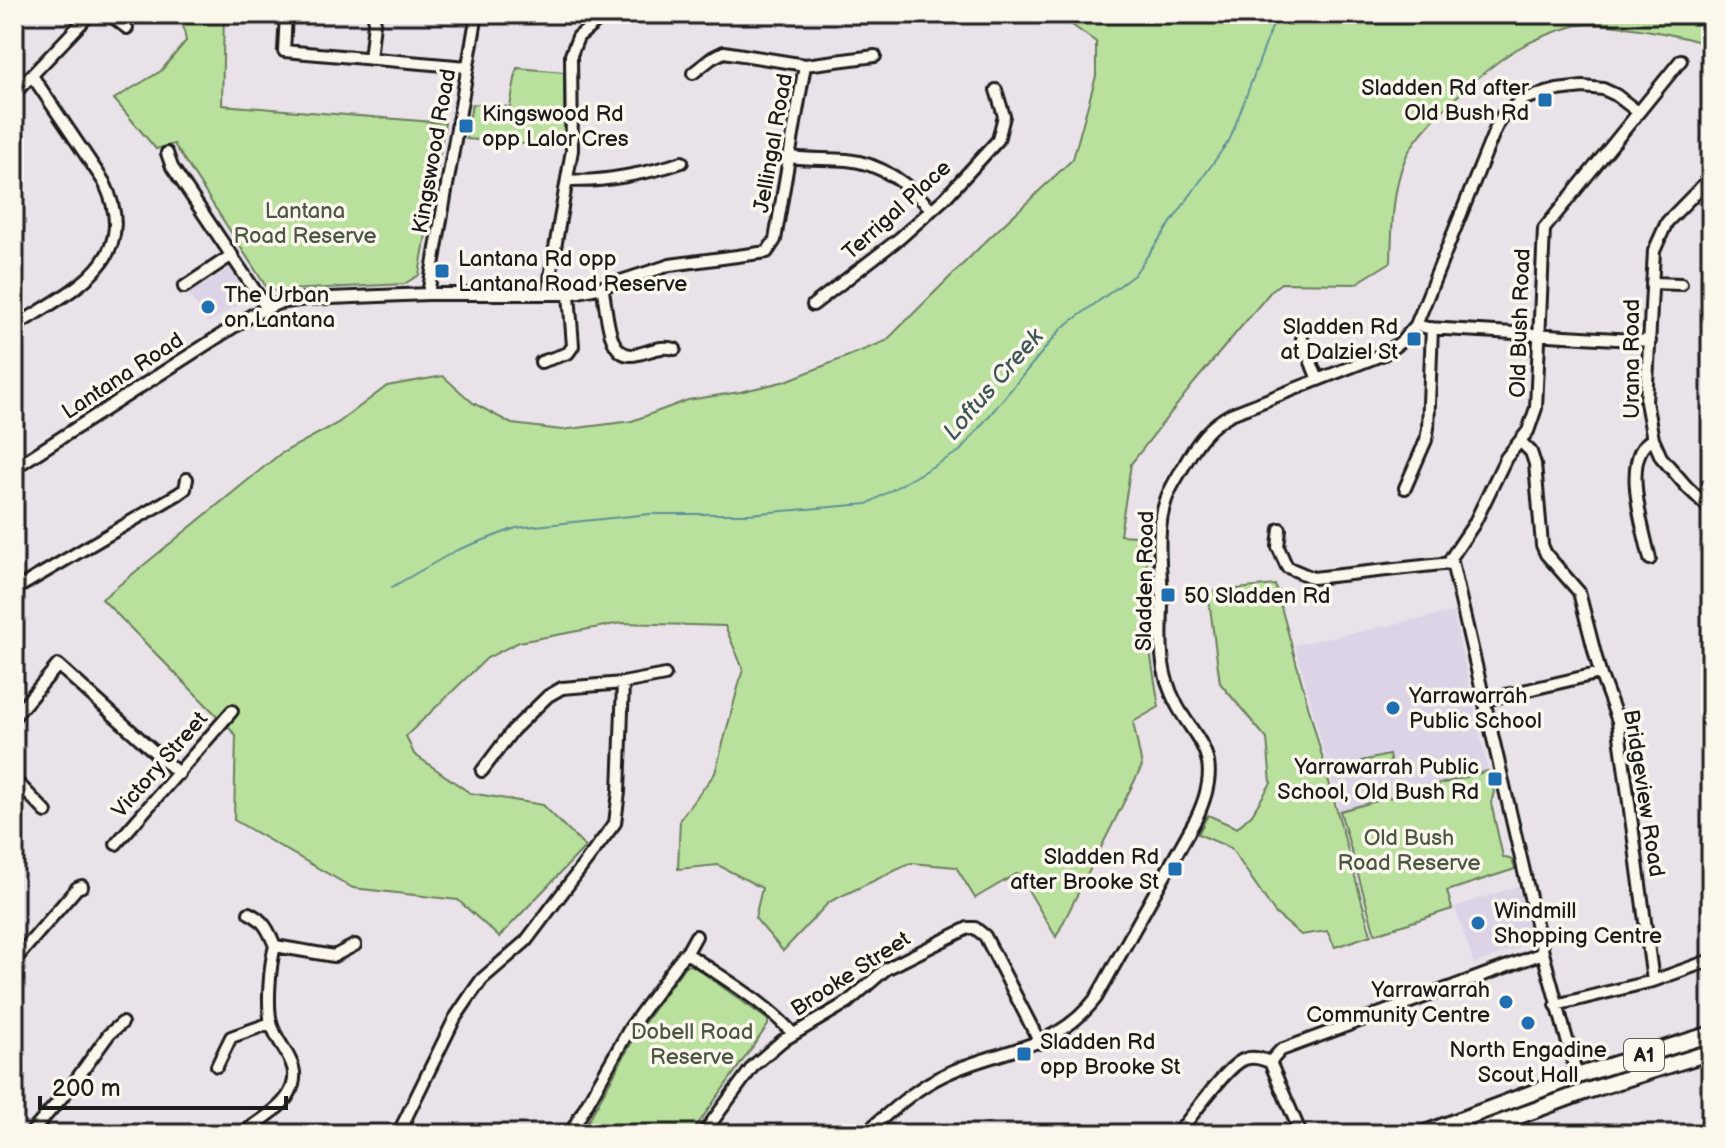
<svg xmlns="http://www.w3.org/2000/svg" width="1725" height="1148" font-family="'Balsamiq Sans',sans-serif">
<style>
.built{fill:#dcd3e7}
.green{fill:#b9e19d;stroke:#6a7e5c;stroke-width:2}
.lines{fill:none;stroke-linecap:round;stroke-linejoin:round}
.stream{stroke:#619197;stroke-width:2}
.minor-casing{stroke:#1c1c1c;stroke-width:16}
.highway-casing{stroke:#1c1c1c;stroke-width:20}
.minor{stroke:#fbf7ec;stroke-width:10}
.highway{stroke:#fbf7ec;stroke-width:14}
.poi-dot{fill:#1f6fb2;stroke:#fbf7ec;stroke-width:3}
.labels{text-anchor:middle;stroke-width:7;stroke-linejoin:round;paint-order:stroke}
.shield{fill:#fbf7ec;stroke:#5f5e5a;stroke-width:2}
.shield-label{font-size:20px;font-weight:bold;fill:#1c1c1c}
.poi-label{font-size:22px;fill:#1c1c1c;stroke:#fbf7ec;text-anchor:start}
.street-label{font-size:22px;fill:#1c1c1c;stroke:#fbf7ec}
.park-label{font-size:22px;fill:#4b5743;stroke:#fbf7ec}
.water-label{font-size:24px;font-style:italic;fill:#3e565a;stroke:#fbf7ec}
</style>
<rect width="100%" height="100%" fill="#e9e2e9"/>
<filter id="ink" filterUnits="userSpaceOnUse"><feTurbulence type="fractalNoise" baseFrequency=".0125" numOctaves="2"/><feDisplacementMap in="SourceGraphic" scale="16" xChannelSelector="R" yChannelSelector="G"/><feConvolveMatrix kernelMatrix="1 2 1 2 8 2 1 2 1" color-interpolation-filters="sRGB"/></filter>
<g filter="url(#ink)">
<path class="built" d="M230,268l16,26 -1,7 -37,22 -19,-29z
M1453,612l35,159 -148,40 -45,-166z
M1518,886l12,50 -5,9 -51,19 -19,-57z"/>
<path class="green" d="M181,14h43l-2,91 223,18 -26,152 -15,9 -135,7 -95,-147 -18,5 -42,-50 47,-28 25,-30z
M919,14h86c-28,8 -58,8 -86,0z
M1048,14h663v28l-5,2c-26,-9 -107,-25 -132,-18 -18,5 -41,14 -57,23 -30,18 -99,78 -112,110 -13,32 -13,69 -14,103l-36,22 -74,-1 -9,7 -78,93 -63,81 -11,71 30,2 -8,64 17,106 -26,15 9,44 -86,171 -38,-64 -43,25 -19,-31 -45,-4 -82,39 -46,49 -28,-33 7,-30 -44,-23 -40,4 2,-50 35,-46 28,-104 -18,-43 -104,-3 -102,19 -32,16 -81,78 8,18 56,39 73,12 42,42 -86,90 -41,-37 -105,-12 -119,-68 2,-85 -134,-136 178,-145 58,-31 49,-37 56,-10 30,27 39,21 50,6 70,-9 56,-21 52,-8 46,-11 100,-40 96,-96 91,-86 23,-83v-34l-34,-24z
M517,68l47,4v75l-98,-8 6,-35 38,3z
M1275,585l96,350 -36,12 -8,-16 -26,4 -26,-22 -44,-65 -33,-14 10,-19 29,13 15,-14 19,-31 -4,-44 -47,-56 -12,-91z
M1389,755l3,13 -28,6 -3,-13z
M1488,771l6,21 -3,11 12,54 9,3 3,9 -68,22 5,18 -77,25 -35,-123z
M692,965l76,55v5l-77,109h-110l56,-101 48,-67z"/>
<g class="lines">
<path class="stream" d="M392,587l65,-37 59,-22 134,-14h98l119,-10 93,-53 102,-123 72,-53 96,-136 47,-125"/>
<g class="minor-casing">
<path id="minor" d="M109,14l18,14
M286,14l-2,37 183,16
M370,59l5,-45
M693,73l19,-15 12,-6 81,13
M14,94l76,-80
M167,153l5,14 94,140
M790,157c19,3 38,1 57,3 33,3 64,25 84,50
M1711,177l-44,45 -13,29 -8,151 7,37 8,18 26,30 24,23
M567,180c30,4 86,-8 115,-18
M1652,283l29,1
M184,287l48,-32
M602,287c6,21 3,76 36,67 13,-3 24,-9 37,-5
M428,294l49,-280
M549,294l2,-23 21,-121 -1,-95 7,-18 28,-23
M813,305l87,-67 45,-40 53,-58 6,-24 -8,-26
M1416,325l12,3 222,13
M14,327c56,-36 129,-65 90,-145l-71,-105
M1302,339l16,41
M541,362l27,-9 5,-7 -4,-52
M1520,441l11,11 4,12 7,81 4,9 33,38 21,81 18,48 35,260
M14,468l238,-153 27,-12 27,-4 122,-5h141l33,-7 68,-22 97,-13 8,-12 30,-175 70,-9
M1405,488l21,-48 2,-12 4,-100
M1280,529l-2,18 9,20 26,11 138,-15
M1650,559c-6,-28 -31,-105 3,-120
M14,590l164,-96 7,-5 2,-10
M1485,700l115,-27
M14,717l44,-52 121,109
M482,771l31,-41 35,-34 14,-8 61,-5 42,-8
M14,779l32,33
M116,844l116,-133
M275,946l59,10 21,-11
M686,954l10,-18
M14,961l63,-73 5,-2
M1556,1005l97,-24 58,-21
M1270,1062l31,72
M217,1066l14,-29 40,-14
M1577,1076l-34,-123 -92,-395 23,-34 32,-66 22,-27 8,-23 8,-179 137,-169
M30,1134l40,-46 39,-54 13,-11
M242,1134c14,-11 38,-24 47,-40 16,-28 -9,-44 -17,-68 -6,-18 -2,-62 3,-80 -6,-15 -11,-26 -26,-33
M398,1134l57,-116 17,-25 10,-14 44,-38 89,-118 4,-31 4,-109
M570,1134l60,-106 54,-74 7,2c32,22 77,48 102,78
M703,1134l51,-69 28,-24 66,-39 38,-33 82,-41h7l10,8 55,107
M864,1134c25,-21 50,-45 80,-59 55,-27 111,-23 152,-77l100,-179c36,-76 -13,-79 -30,-141 -7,-25 -4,-53 -4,-80 -1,-30 -7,-68 4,-98 4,-13 13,-25 20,-38 12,-21 23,-36 45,-48l153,-60 18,-13 14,-16 79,-195 7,-14 21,-17 34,-9 26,-3 20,2 13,6 22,17
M1177,1134c14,-16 51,-70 68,-75 9,-3 17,0 25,3l11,-12 262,-97"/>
</g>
<g class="highway-casing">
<path id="highway" d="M1422,1134l155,-58 134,-42
M1470,1134l114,-42 127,-40"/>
</g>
<use href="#minor" class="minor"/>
<use href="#highway" class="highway"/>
</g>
</g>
<g class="poi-dot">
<rect x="1537" y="92" width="16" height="16" rx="4"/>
<rect x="458" y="118" width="16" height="16" rx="4"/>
<rect x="434" y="263" width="16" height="16" rx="4"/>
<circle cx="208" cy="307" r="8"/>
<rect x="1406" y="331" width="16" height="16" rx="4"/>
<rect x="1160" y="587" width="16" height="16" rx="4"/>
<circle cx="1393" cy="708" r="8"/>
<rect x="1487" y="771" width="16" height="16" rx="4"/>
<rect x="1167" y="861" width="16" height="16" rx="4"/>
<circle cx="1478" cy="923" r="8"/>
<circle cx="1506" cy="1002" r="8"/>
<circle cx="1528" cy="1023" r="8"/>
<rect x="1016" y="1046" width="16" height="16" rx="4"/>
</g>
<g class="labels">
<rect class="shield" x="1624" y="1039" width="40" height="32" rx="6"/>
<g class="shield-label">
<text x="1644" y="1062">A1</text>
</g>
<g class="poi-label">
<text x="1529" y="95" text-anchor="end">Sladden Rd after<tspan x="1529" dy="25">Old Bush Rd</tspan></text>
<text x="482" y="121">Kingswood Rd<tspan x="482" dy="25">opp Lalor Cres</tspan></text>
<text x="458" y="266">Lantana Rd opp<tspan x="458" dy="25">Lantana Road Reserve</tspan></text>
<text x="224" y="302">The Urban<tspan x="224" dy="25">on Lantana</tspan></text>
<text x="1398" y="334" text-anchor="end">Sladden Rd<tspan x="1398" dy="25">at Dalziel St</tspan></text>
<text x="1184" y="603">50 Sladden Rd</text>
<text x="1409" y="703">Yarrawarrah<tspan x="1409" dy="25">Public School</tspan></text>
<text x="1479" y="774" text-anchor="end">Yarrawarrah Public<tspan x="1479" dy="25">School, Old Bush Rd</tspan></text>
<text x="1159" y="864" text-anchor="end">Sladden Rd<tspan x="1159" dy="25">after Brooke St</tspan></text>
<text x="1494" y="918">Windmill<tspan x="1494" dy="25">Shopping Centre</tspan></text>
<text x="1490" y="997" text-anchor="end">Yarrawarrah<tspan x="1490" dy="25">Community Centre</tspan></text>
<text x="1040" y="1049">Sladden Rd<tspan x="1040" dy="25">opp Brooke St</tspan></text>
<text x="1528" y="1057" text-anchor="middle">North Engadine<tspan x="1528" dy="25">Scout Hall</tspan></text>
</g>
<g class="street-label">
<text transform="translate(772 143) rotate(-80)" y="8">Jellingal Road</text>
<text transform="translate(433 151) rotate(-80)" y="8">Kingswood Road</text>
<text transform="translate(896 209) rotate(-42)" y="8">Terrigal Place</text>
<text transform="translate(1519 323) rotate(-88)" y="8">Old Bush Road</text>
<text transform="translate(1631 359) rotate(-90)" y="8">Urana Road</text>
<text transform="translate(122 375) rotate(-33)" y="8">Lantana Road</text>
<text transform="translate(1144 581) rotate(-89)" y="8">Sladden Road</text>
<text transform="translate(159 764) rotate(-49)" y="8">Victory Street</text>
<text transform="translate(1645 793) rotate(81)" y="8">Bridgeview Road</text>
<text transform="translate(850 973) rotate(-33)" y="8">Brooke Street</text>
</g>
<g class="park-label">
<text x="305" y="218">Lantana<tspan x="305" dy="25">Road Reserve</tspan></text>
<text x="1409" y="845">Old Bush<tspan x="1409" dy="25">Road Reserve</tspan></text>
<text x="692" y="1039">Dobell Road<tspan x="692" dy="25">Reserve</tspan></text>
</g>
<g class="water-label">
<text transform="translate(993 384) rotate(-49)" y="8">Loftus Creek</text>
</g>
</g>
<rect width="1725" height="1148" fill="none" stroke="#fbf7ec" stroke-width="48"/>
<rect x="24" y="24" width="1677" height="1100" fill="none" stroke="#1c1c1c" stroke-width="3" filter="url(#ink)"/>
<path d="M40 1096v12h246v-12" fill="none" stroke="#1c1c1c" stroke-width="4"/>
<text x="52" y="1096" font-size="24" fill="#1c1c1c" stroke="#fbf7ec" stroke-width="6" paint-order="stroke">200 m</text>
</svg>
